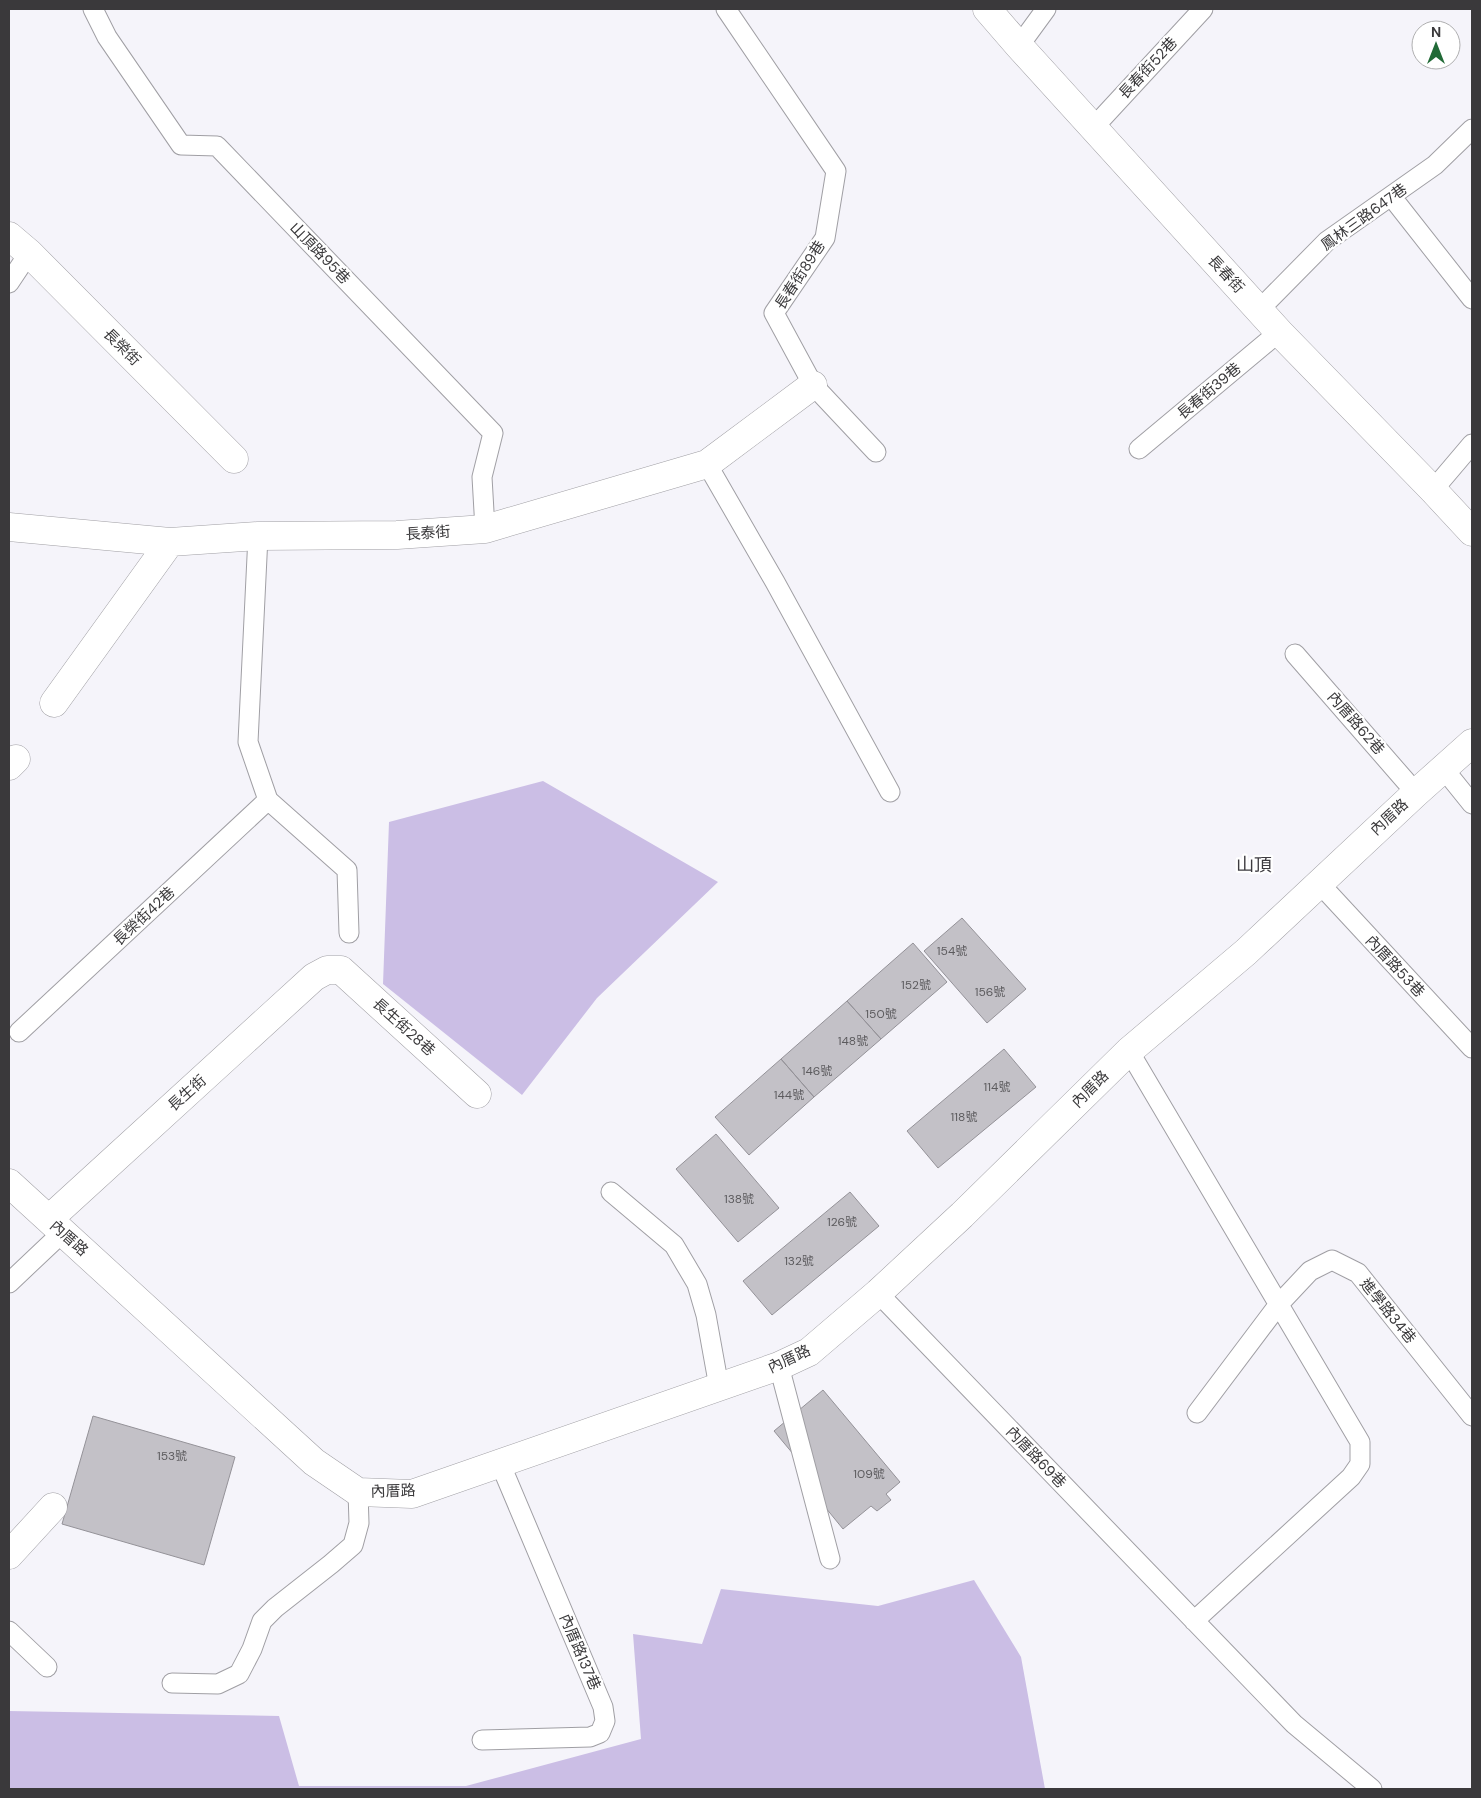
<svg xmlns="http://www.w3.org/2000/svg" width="1481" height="1798" font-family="'DM Sans','Noto Sans TC',sans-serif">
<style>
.forest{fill:#cbbee5}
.building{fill:#c3c1c7;stroke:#949298}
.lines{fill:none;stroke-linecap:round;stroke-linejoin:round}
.service-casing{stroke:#a09fa4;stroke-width:21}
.minor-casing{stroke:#a09fa4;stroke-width:29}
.service{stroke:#fff;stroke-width:19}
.minor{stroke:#fff;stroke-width:28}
.labels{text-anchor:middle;stroke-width:4.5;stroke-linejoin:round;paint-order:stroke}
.number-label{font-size:12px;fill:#5c5b5e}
.street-label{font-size:15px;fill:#3a393b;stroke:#fff}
.quarter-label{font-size:18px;fill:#3d3b40;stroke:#fff}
</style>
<rect width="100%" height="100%" fill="#f5f4fa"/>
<path class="forest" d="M543,781l175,101 -121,116 -75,97 -139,-111 6,-162z
M974,1580l47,77 24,132h-1036v-78l270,5 20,70h167l175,-47 -8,-105 69,10 19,-55 157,17z"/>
<path class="building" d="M962,918l64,71 -39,34 -63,-72z
M913,943l34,39 -66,57 -34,-38z
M847,1001l34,38 -67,58 -33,-38z
M1004,1049l32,38 -98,81 -31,-37z
M781,1059l33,38 -65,58 -34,-38z
M716,1134l63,74 -41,34 -62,-73z
M850,1192l29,34 -107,89 -29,-34z
M823,1390l77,92 -14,12 5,6 -14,11 -6,-5 -28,23 -31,-38 7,-6 -45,-54z
M93,1416l142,41 -31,108 -142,-41z"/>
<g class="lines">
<g class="service-casing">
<path id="service" d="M93,9l14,28 74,108 36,1 276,287 -11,44 3,52
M726,9l110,162 -11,67 -51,75 39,72 63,67
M1019,46l27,-37
M1093,128l110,-119
M1391,196l81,103
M9,283l20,-30
M1259,310l68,-69 108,-76 37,-36
M1139,449l140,-117
M707,464l68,118 115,210
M1433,490l39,-46
M258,536l-10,206 20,58 79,70 2,63
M1295,654l121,139
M1443,768l29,36
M1319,883l153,165
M19,1032l249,-232
M1129,1051l231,391v22l-9,13 -157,144
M611,1192l63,53 23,39 9,31 13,72
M9,1283l54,-51
M878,1293l416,431 78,65
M779,1366l51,193
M1197,1413l82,-109 31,-33 22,-11 26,13 114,143
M9,1631l38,36
M172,1683l46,1 21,-10 13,-25 10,-28 13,-13 56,-44 22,-19 6,-22 -1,-31
M482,1740l108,-3 10,-4 5,-12 -2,-14 -103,-244"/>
</g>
<g class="minor-casing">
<path id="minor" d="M987,9l32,37 260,286 154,158 39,42
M9,236l20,17 205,206
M9,527l161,15 88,-6 139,-1 88,-6 222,-65 106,-79
M54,703l116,-161
M9,766l7,-7
M9,1183l305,279 44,30 54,2 367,-128 30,-14 69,-59 84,-78 167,-164 117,-99 170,-159 56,-50
M49,1219l265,-242 13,-7h14l136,124
M9,1555l44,-48"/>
</g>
<use href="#service" class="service"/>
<use href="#minor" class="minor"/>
</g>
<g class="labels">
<g class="number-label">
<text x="952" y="955">154號</text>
<text x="916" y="989">152號</text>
<text x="990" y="996">156號</text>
<text x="881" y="1018">150號</text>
<text x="853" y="1045">148號</text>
<text x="817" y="1075">146號</text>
<text x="997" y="1091">114號</text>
<text x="789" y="1099">144號</text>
<text x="964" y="1121">118號</text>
<text x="739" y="1203">138號</text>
<text x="842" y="1226">126號</text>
<text x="799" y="1265">132號</text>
<text x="172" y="1460">153號</text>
<text x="869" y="1478">109號</text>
</g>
<g class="street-label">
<text transform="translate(1148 68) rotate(-47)" y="5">長春街52巷</text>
<text transform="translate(1364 217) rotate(-36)" y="5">鳳林三路647巷</text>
<text transform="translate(320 253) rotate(46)" y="5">山頂路95巷</text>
<text transform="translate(1226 274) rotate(47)" y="5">長春街</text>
<text transform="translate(800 275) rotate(-57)" y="5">長春街89巷</text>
<text transform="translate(122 347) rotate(45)" y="5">長榮街</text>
<text transform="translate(1209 391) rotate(-40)" y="5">長春街39巷</text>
<text transform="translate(428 533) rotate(-4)" y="5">長泰街</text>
<text transform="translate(1356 723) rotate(49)" y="5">內厝路62巷</text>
<text transform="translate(1389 817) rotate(-43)" y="5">內厝路</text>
<text transform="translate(144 916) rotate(-43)" y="5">長榮街42巷</text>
<text transform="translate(1395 966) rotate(47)" y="5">內厝路53巷</text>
<text transform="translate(404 1027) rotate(42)" y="5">長生街28巷</text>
<text transform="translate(1090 1089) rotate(-45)" y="5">內厝路</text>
<text transform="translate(187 1093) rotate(-42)" y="5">長生街</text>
<text transform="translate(69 1238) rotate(42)" y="5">內厝路</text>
<text transform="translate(1388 1311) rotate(51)" y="5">進學路34巷</text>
<text transform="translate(789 1359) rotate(-25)" y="5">內厝路</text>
<text transform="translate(1036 1457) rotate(46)" y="5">內厝路69巷</text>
<text transform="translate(393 1491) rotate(-2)" y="5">內厝路</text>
<text transform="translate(580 1652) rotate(67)" y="5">內厝路137巷</text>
</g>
<g class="quarter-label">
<text x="1254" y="871">山頂</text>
</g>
</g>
<rect width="1481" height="1798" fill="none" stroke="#3a393b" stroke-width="20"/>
<g transform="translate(1436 45)"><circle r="24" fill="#ffffff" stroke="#b0b0b1"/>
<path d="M0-4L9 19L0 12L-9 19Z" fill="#216a37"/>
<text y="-8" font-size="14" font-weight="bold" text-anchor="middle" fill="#3a393b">N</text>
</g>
</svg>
